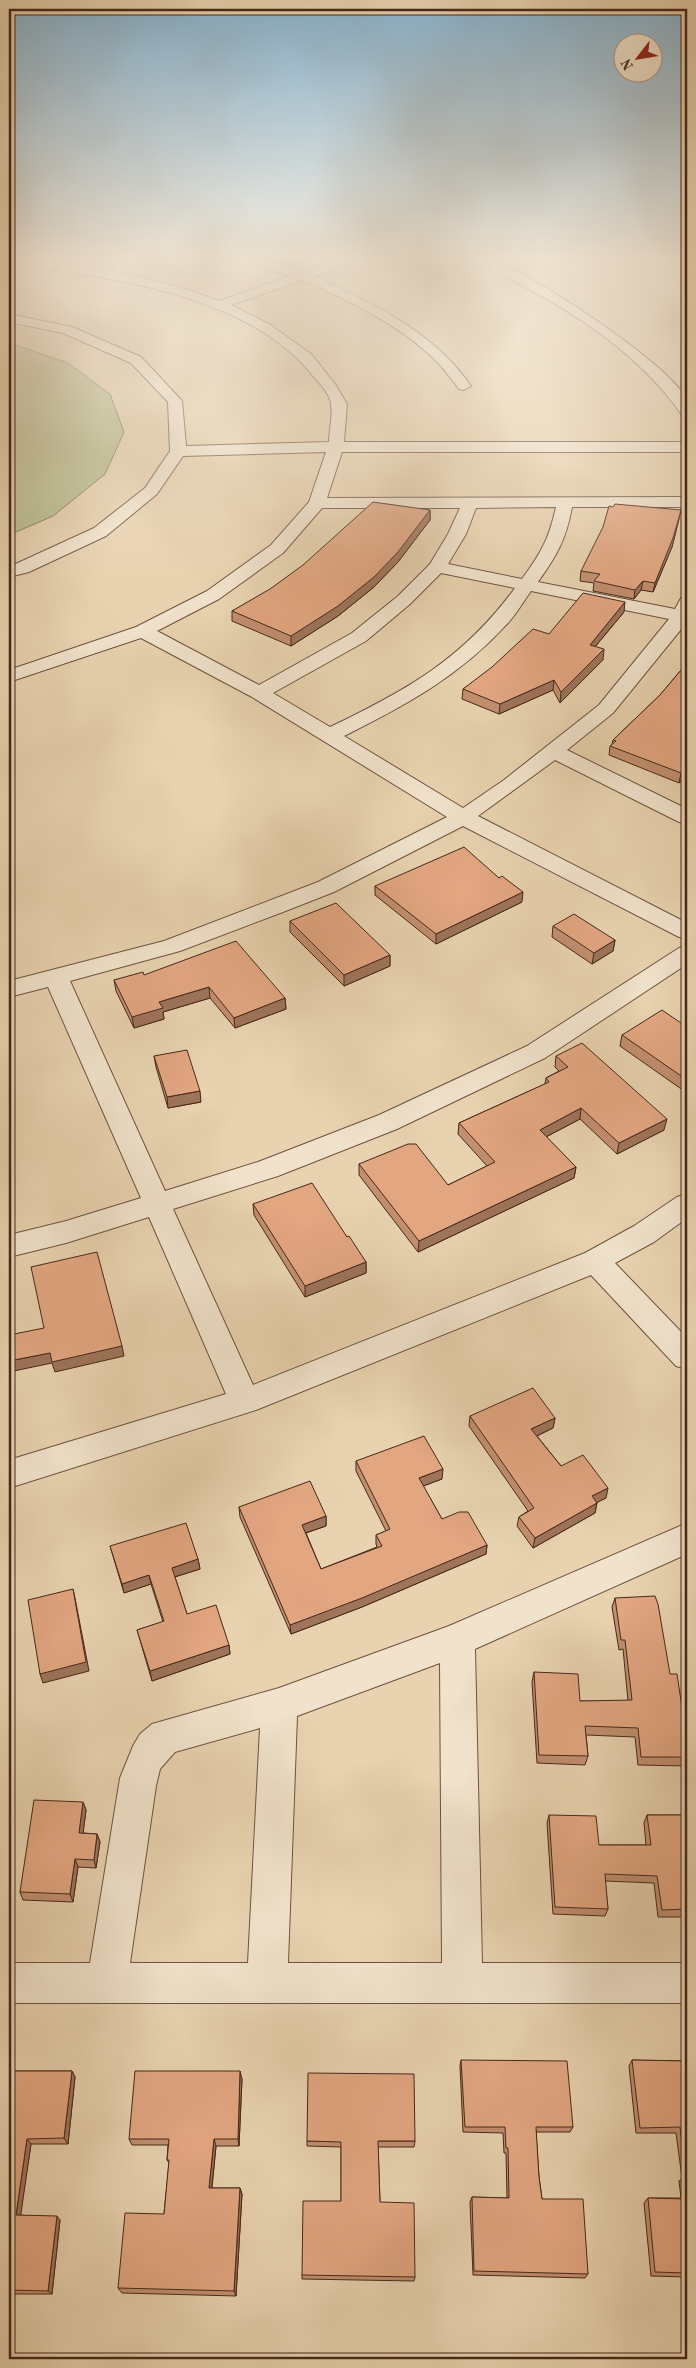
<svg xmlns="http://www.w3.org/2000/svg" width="696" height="2368" font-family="'Old Standard TT',serif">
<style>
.green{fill:#b6bc8b;stroke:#7e7252}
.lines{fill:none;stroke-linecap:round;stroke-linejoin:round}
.minor-casing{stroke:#6e523f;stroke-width:2}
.minor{fill:#f0e2cb;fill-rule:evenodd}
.wall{fill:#c28f6f;stroke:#46281a}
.shaded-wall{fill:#9e745a;stroke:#46281a}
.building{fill:#e2a681;stroke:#46281a}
</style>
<rect width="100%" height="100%" fill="#e8d2af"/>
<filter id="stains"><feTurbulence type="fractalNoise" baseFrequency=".004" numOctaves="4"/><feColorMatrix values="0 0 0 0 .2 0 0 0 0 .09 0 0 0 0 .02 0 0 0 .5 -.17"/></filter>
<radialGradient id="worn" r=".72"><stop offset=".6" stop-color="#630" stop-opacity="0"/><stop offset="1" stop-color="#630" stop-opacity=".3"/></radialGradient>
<path class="green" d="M9,343l59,20 42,31 14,38 -19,42 -52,42 -44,19z"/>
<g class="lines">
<g class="minor-casing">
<path id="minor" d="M225,256h20l58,15 44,-15h17l-2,3 -47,17c58,28 118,55 156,110l-7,4 -5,-1c-7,-9 -14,-19 -22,-27 -37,-38 -87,-60 -134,-82l-72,25 38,19 42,30 24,30 12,20 -3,38h343v10h-345l-15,46 360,-1v10h-115c-6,33 -15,48 -34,75l137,27 6,-11 6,-1v25l-74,91 -46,37 120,59v14l-8,-1 -124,-62 -77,56 209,107v16l-8,-2 -216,-111 -129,66 -51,20 -103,39 -110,30 95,210 93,-29 121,-47 148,-69 152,-98 8,-3v19l-142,94 -148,71 -119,47 -105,33 80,176 332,-132 49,-27 43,-29 10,-3v24l-33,24 -39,21 72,75v31l-11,-3 -85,-91 -335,135 -247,78v-28l217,-66 -77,-177 -83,26 -57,14v-22l57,-14 75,-23 -93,-211 -39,10v-16l155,-40 154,-59 129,-65 -195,-120 -111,-59 -132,44v-12l127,-43 71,-36 64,-46 38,-43 17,-50 -143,4 -26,38 -51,42 -77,36 -20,5v-10l85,-39 51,-40 25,-37 -2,-49 -37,-39 -68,-30 -54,-11v-8l63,13 69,30 41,44 4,45 143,-4c0,-11 4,-26 2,-38 -1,-10 -11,-20 -18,-28 -64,-82 -207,-100 -304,-111v-8l60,7 61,11 53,13 36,13 71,-25 -63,-17zM556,507c-7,32 -15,46 -34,72l-74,-15 18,-30 10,-26zM322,508h138l-12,26 -18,30 -32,32 -46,37 -93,52 -102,-54 62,-32 64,-46zM441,573l74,15c-52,71 -108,102 -185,139l-57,-34 93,-52 44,-37zM531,591l138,28 -70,86 -95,75 -41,28 -119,-72c62,-31 114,-59 162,-111 10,-10 17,-23 25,-34z
M465,256c5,0 10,-1 15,0 36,6 196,111 207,145 2,4 0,11 0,15l-5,-1c-51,-73 -136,-121 -215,-156z
M687,1523v31l-212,95 7,314h205v40h-678v-40h81l30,-185 13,-32 7,-12 12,-10 127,-36 170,-62zM440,1663l2,300h-154l9,-247zM260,1728l-12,235h-118l26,-177 4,-17 15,-17z"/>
</g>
<use href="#minor" class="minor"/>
</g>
<path class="wall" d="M430,510v10l-32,42 -24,25 -36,29 -47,30 -59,-25v-10z
M679,519l-7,28 -19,45 -12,-2 -7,9 -41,-8 1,-8 -14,-2 1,-10z
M624,612l-29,35 8,13 -43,43 -7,-13 -54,24 -37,-15 1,-10 86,-55z
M687,663v113l-8,7 -70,-28 1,-9 2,-2 1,-4 47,-45z
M375,886l147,16 -86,42 -61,-49z
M290,921l100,34v11l-46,20 -54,-54z
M553,926l62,14 -2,11 -21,13 -40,-27z
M144,975l141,23 1,11 -51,19 -25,-30 -47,14 1,7 -30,9 -18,-37 -2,-11z
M687,1019v74l-67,-47 2,-11 59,-12z
M154,1056l47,46 -33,6 -12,-41z
M556,1056l108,74 -47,24 -37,-35 -34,18 30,30 -2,11 -156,74 -59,-77v-11l89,21 39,-19 -29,-32 1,-11 86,-39 1,-6 13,-7 -4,-4z
M253,1204l94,33 19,25v11l-61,24 -51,-82z
M470,1416l85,2 -2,10 -16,8 24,30 45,32 -9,4 -2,11 -62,35 -16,-22 2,-9 9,-6 -59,-85z
M356,1461l86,18 -19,7 19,33 45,26 -1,9 -124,53 -71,27 -51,-117 -1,-10 87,9v10l-20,7 15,36 56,-22 -1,-3v-9l10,-4 -30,-60z
M110,1546l88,13 2,10 -25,8 12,37 42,31 1,9 -78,27 -15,-51 26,-8 -12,-38 -27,9z
M615,1598l55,76 17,67v22l-1,3 -48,-1 -3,-28 -49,-2 2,21 -3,9 -48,-2 -5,-81 2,-10 46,29h48l-5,-52 -4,1 -7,-43z
M83,1802l3,8 -3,23 14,1 3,8 -4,26 -18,-1 -5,35 -50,-2 -3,-8z
M549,1815l50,30h47l-2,-22 3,-8h40v102h-29l-4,-34 -49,-2 3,28 -3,7 -52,-2 -6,-91z
M461,2060l112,67 -3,5h-34l3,45 3,22 46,75 -3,4 -112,-3 -3,-73 2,-5 35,1 -1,-45h-2l-1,-20 -40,-1 -3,-66z
M632,2060l55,1v216l-36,-1 -7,-73 4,-5h33l-2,-17 3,-3 -6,-45h-40l-7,-67z
M9,2071h63l3,6 -7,67h-37l-11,71 40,5 -8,74h-43z
M242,2079l-3,67h-23l-4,42h28l2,6 -6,102 -114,-3 -4,-5 46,-74 5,-51 -2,-3 1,-15h-36l-3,-6z
M307,2141h108l-1,6h-36l2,55 35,75 -1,4 -112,-2v-4l39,-74v-54l-34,-1z"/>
<path class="shaded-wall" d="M430,510v10l-32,42 -24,25 -36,29 -47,30v-10z
M681,510l-2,9 -7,28 -19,45 2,-9z
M643,581l-2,9 -7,9 1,-9z
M625,602l-1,10 -36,43 2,-10z
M604,649l-1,11 -43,43 1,-11z
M554,680l-1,10 -54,24 1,-10z
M687,768v8l-8,7 2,-10z
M523,892l-1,10 -86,42v-10z
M615,940l-2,11 -21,13 2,-11z
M390,955v11l-46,20v-11z
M209,987l1,11 -47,14 1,7 -30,9 -2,-11 27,-15z
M285,998l1,11 -51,19 -1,-10z
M200,1091l1,11 -33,6 -1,-11z
M581,1108l-1,11 -42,22 2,-11z
M667,1119l-3,11 -47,24 2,-11z
M576,1167l-2,11 -156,74 1,-11z
M366,1262v11l-61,24v-11z
M122,1346l2,10 -69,16 -3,-9 -43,9v-11l41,-8z
M555,1418l-2,10 -23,11 1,-10z
M443,1469l-1,10 -24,9 1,-10z
M608,1488l-2,10 -16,8 2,-10z
M597,1503l-2,10 -62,35 2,-10z
M326,1516v10l-24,8v-9z
M487,1545l-1,9 -124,53 -71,27 -1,-9z
M198,1559l2,10 -26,8 -2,-9z
M149,1575l2,9 -27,9 -2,-9z
M73,1589l2,9 14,73 -46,12 -3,-9z
M229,1645l1,9 -78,27 -2,-10z
M83,1802l3,8 -4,31 -3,-8z
M97,1834l3,8 -4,26 -2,-8z
M75,1859l3,8 -5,35 -3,-8z
M72,2071l3,6 -7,67 -4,-6z
M240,2071l2,8 -3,67 -1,-7z
M27,2139l4,5 -11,76 -4,-5z
M214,2139l2,7 -5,48 -2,-6z
M240,2188l2,6 -6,102 -2,-5z
M57,2216l3,4 -8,74 -4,-3z"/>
<path class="building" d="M373,502l57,8 -32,42 -24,25 -36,29 -47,30 -59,-25 38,-22 33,-24z
M615,504l66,6 -8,28 -18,45 -12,-2 -8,9 -41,-9 6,-7 -19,-3 22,-44 6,-21 4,1z
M583,593l42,9 -35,43 14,4 -43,43 -7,-12 -54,24 -37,-15 29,-22 41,-38 16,5z
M687,663v105l-6,5 -71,-27 6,-5 -3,-1 47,-45z
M464,847l35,31 3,-2 21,16 -87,42 -61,-48z
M336,903l54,52 -46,20 -54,-54z
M574,914l41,26 -21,13 -41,-27z
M236,941l49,57 -51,20 -25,-31 -50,15 4,6 -31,9 -18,-37 29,-8 1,3z
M662,1010l19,13 6,-4v61l-65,-45z
M582,1043l85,76 -48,24 -38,-35 -41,22 36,37 -157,74 -60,-77 49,-20h8l32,41 47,-23 -36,-39 90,-41 -3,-4 22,-11 -12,-11z
M187,1050l13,41 -33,6 -13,-41z
M312,1183l35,54 2,-1 17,26 -61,24 -52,-82z
M97,1252l25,94 -70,16 -2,-9 -41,8v-26l35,-7 -13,-61z
M533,1388l22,30 -24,11 30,37 22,-11 25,33 -16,8 5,7 -62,35 -16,-21 15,-9 -64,-92z
M424,1436l19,33 -24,9 23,41 17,-7h9l19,33 -125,53 -72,27 -51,-118 71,-26 16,35 -24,9 19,44 61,-23 -6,-11 14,-6 -34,-68z
M186,1523l12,36 -26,9 15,46 29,-9 13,40 -79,26 -13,-41 27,-9 -15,-46 -27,9 -12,-38z
M73,1589l13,73 -46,12 -12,-74z
M655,1596l3,8 12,70h7l10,67v16h-46l-3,-29 -53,-2 3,30 -49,-1 -5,-83 44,2 2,27 52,-1 -7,-60h-4l-6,-42z
M34,1800l49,2 -4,31 18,1 -3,26 -19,-1 -5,35 -50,-2z
M549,1815l47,1 3,29h52l-4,-30h40v94l-25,1 -5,-34 -52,-2 3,35 -53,-2z
M461,2060l106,1 6,66h-37l3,50 3,22h41l5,75 -114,-3 -2,-74 37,1 -1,-50h-2l-1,-21h-40z
M632,2060l55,1v212l-32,-1 -7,-74 38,1 -3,-23 3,1 -6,-50 -40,1z
M9,2071h63l-8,67 -37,1 -11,76 41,1 -9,75 -39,-1z
M135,2071h105l-2,68h-24l-5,49h31l-6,103 -116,-3 7,-75 39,1 5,-54h-2l2,-21h-40z
M308,2073l106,1 1,67h-37l2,61 34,1 1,74 -113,-2 1,-74h38v-59l-34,-1z"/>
<linearGradient id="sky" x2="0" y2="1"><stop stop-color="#88b5d3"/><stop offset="0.44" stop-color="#f5ebdb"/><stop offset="1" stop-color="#f5ebdb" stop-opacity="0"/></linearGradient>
<rect width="696" height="587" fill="url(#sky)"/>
<rect width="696" height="2368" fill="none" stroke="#e8d2af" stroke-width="30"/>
<rect x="10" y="10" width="676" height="2348" fill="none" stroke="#46281a" stroke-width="2.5"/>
<rect x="15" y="15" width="666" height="2338" fill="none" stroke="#46281a"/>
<g transform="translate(638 58) rotate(239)"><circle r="24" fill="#f0e2cb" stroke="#ac9884"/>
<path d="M0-4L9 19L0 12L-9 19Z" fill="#8f2418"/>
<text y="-8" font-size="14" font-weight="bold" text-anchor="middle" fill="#46281a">N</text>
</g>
<rect width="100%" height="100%" filter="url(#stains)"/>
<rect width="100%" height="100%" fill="url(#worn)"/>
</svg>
